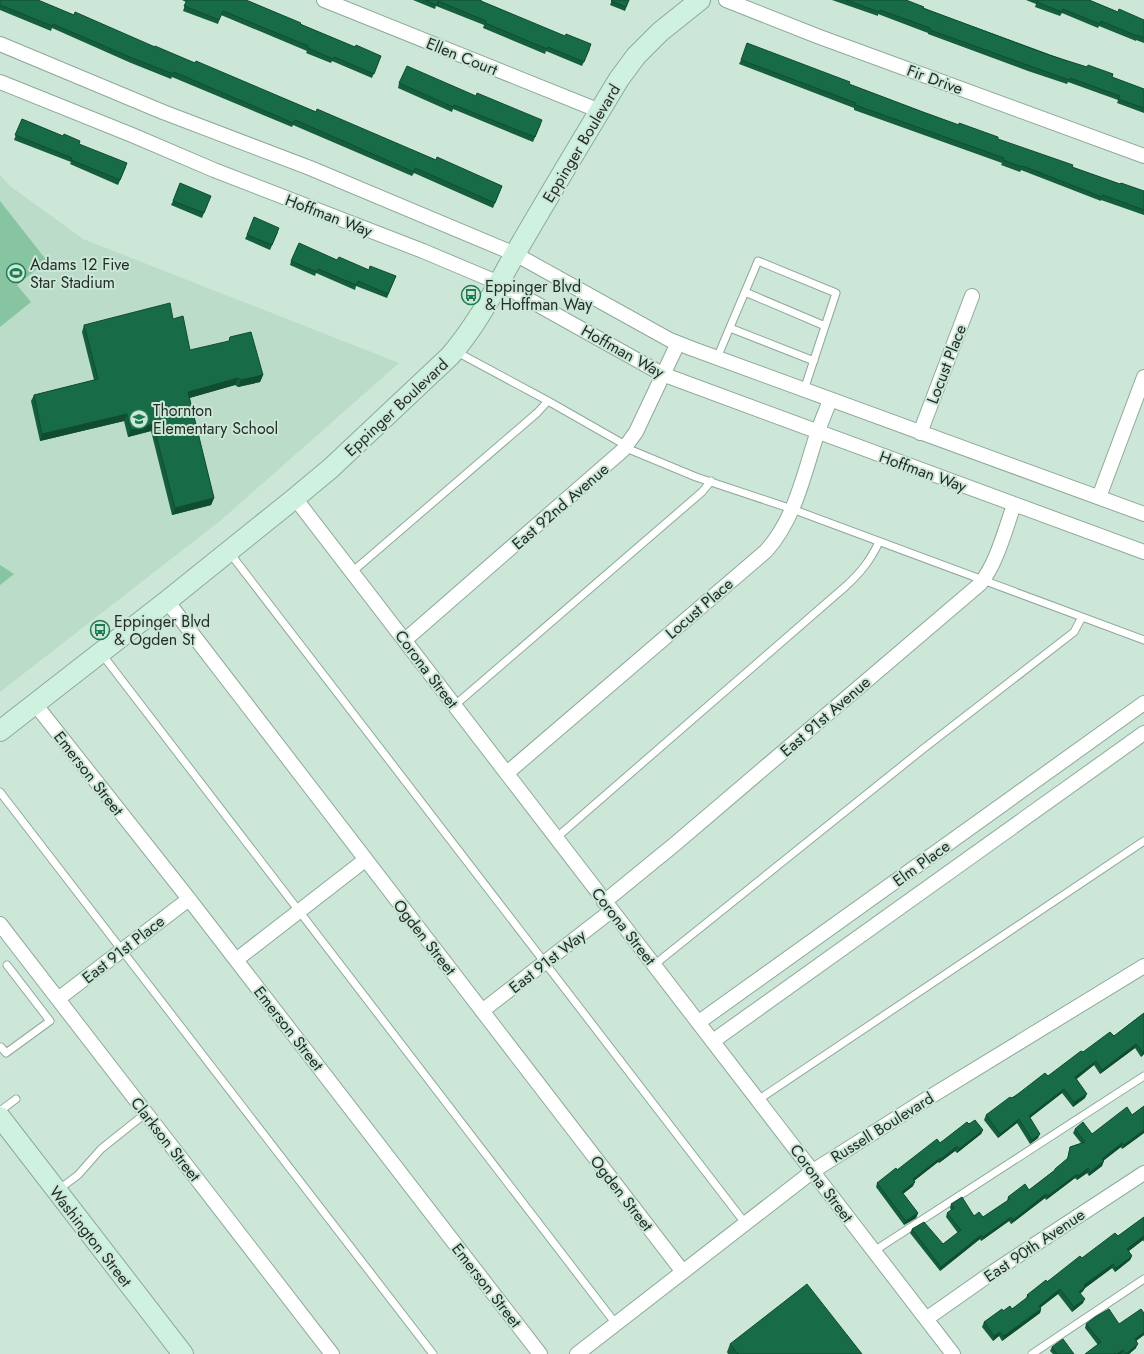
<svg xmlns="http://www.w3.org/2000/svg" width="1144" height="1354" font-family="Jost,sans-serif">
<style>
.built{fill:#badcc8}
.green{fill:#87c4a2}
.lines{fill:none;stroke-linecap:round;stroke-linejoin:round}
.lane-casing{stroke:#8fa99a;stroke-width:9}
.street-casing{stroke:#8fa99a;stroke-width:16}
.secondary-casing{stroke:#8fa99a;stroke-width:22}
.lane{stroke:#fff;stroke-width:7}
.street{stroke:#fff;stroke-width:14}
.secondary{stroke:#cef1e0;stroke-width:20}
.wall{fill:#145d3d}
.shaded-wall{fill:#104c32}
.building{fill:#176c47;stroke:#104c32}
.labels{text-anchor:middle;stroke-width:4;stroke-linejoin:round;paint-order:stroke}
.street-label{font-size:16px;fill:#232e28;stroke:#cce7d7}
.poi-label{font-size:16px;fill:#232e28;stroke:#cce7d7;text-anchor:start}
</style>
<rect width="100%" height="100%" fill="#cce7d7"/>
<path class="built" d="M0,175l10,11 73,53 316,124 -179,158 -220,171z"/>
<path class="green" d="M0,201l47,60 -30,24 14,17 -31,25z
M0,565l14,9 -14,11z"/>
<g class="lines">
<g class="lane-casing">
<path id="lane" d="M745,292l80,34
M730,328l84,33
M455,351l93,50 79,45
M717,358l41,-97 78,32 -32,97
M626,448l70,29 96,32 352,131
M229,552l516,671
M352,572l185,-159 11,-12
M101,653l515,671
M455,705l247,-213 9,-11
M0,792l433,562
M556,838l290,-252c15,-14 24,-25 33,-44
M654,965l269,-216 151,-117 8,-15
M0,1048l1,-1 5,6 44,-32 -43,-56
M758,1100l386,-259
M0,1111l16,-12
M58,1190l20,-15 23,-26 45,-36
M874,1251l270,-175
M1032,1354l112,-75"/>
</g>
<g class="street-casing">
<path id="street" d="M324,0l276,111
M726,0l91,36 327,120
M0,44l163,68 147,56 205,86 155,86 23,9 451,165
M0,82l132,53 82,35 209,81 76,32 163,91 482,178
M920,433l52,-137
M1099,497l45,-120
M295,498l658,856
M167,601l516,671
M405,640l218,-190 13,-18 42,-89
M35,704l154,195 351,455
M507,773l259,-222c29,-32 38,-77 51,-117 4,-12 9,-23 13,-34
M604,902l71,-58 305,-260c17,-21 25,-54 34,-79
M0,924l332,430
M236,960l129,-100
M58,999l131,-100
M482,1011l129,-100
M699,1022l445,-319
M713,1041l431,-308
M926,1319l67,-47 151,-99
M577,1354l236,-183 112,-71 219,-134"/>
</g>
<g class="secondary-casing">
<path id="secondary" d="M0,731l167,-130 128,-103 36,-30 119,-112c27,-31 45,-67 65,-102 34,-59 69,-117 104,-175l17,-23 24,-24 40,-32
M0,1117l183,237"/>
</g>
<use href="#lane" class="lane"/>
<use href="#street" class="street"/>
<use href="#secondary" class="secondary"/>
</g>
<path class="wall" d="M0,0l155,47 281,113 66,26 -9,22 -79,-35 -2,3 -119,-51 -1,2 -120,-50 -1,2 -40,-16 -79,-35 -1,3 -51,-21z
M182,0h64l54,24 55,23 26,9 -9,22 -40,-17 -1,2 -25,-10 1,-2 -86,-36 -3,9 -35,-13 3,-9z
M413,0h68v1l109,48 -8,17 -36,-15 -1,3 -62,-26 1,-3 -48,-19 -1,3z
M612,0h17l-4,11 -15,-6z
M832,0h74l17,8 221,81v24l-27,-10 1,-3 -50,-18 -1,2 -39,-13 -100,-37v-1l-50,-19v2z
M1026,0h63l29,12 26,8v23l-8,-3v1l-37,-15 -1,2 -36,-15 -2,3 -25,-9 1,-3z
M741,60l108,24 74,28 149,55 48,17 24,7v24l-43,-15v1l-80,-31 -1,2 -19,-7 1,-2 -148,-53v-2l-115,-44z
M399,83l142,41 -8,18 -80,-33 -1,3 -54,-24z
M22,119l57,25 47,23 -8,18 -48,-21 1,-2 -57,-22z
M211,196l-9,22 -31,-13 2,-4z
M278,232l-8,18 -25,-11 2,-4z
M337,260l32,10 27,6 -9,22 -31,-12 -1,4 -39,-17 -1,3 -25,-11 1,-4z
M173,319l17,31 73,25 -3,7 -22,5 -3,-2 -46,13 25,100 -3,7 -39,10 -21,-84 -23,6 -4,-16 -84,20 -9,-40 3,-6 60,-15 -12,-48 2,-7z
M1144,1013v41l-3,3 -6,-9 -35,26 -6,-9 -18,14 9,19 -12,9 -11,-14 -32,25 8,20 -8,6 -13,-21 -19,15 -14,-18 2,-5 25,-17 37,-22 35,-24 31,-16z
M1144,1106v27l-22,16 -1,-2 -18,14 -1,5 -13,10 -2,-3 -10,7 -2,-2 -29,22 -1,-2 -34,26 -2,-3 -28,20 -1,-2 -40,32 -30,-38 2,-4 31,15 15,-11 -12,-16 1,-4 4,-3 -1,-2 1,-4 23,12 9,1 24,-16 1,-4 21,-7 25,-19 1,-2 12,-10 3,-12 11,-4 -8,-10 2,-4 17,5 40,-19z
M969,1124l14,6 -2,4 -24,19 -2,-2 -16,12 -1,-1 -24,19 -1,5 -10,8 15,19 -2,5 -12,7 -28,-38 1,-4z
M1144,1217v25l-1,-2 -14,11 3,5 -2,4 -15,12 -3,-4 -27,20 -2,3 -3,3 3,9 -11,9 -14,-18 -18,14 1,1 -1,4 -38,28 -3,-5 -6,5 -11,-14 2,-5 19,-11 9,-2 14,-10 1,-4 55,-37 36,-22z
M1086,1324h33l25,11 -8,6v7l-7,6h-44l13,-9 -13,-17z
M730,1344l132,10h-134l-1,-2z
M1052,1347l22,7h-21l-3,-3z"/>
<path class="shaded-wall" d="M263,375l-3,7 -22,5 3,-7z
M238,378l-3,7 -49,14 2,-7z
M127,414l-3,7 -84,20 2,-7z
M153,424l-2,7 -23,6 3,-7z
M214,498l-3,7 -39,10 3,-7z
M1136,1044l-1,4 -35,26 2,-4z
M1144,1051v3l-3,3 2,-5z
M1096,1061l-2,4 -21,17 2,-5z
M1064,1089l-2,4 -35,27 2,-4z
M1087,1094l-2,4 -12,9 1,-5z
M1019,1119l-2,4 -19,15 2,-4z
M983,1130l-2,4 -24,19 2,-4z
M1144,1130v3l-22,16 2,-4z
M1040,1134l-2,4 -8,6 2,-4z
M1122,1143l-1,4 -21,16 2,-4z
M957,1146l-2,5 -16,12 2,-4z
M940,1158l-2,4 -27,21 2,-4z
M1104,1161l-2,5 -13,10 1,-4z
M1088,1168l-1,5 -10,7 1,-4z
M1077,1174l-2,4 -29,22 2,-4z
M915,1182l-2,4 -13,10 2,-4z
M1046,1194l-1,4 -34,26 2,-4z
M918,1213l-2,5 -12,7 2,-4z
M1011,1217l-2,4 -28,20 2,-4z
M981,1235l-1,4 -40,32 1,-4z
M1144,1236l-1,4 -17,13 1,-4z
M1132,1256l-2,4 -15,12 1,-4z
M1113,1264l-1,4 -27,20 -2,3 -6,5 2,-4 5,-7z
M1060,1289l-2,5 -21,16 2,-4z
M1085,1299l-2,4 -11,9 2,-5z
M1041,1309l-1,4 -38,28 2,-5z
M1000,1332l-1,4 -6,5 1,-5z
M1144,1332v3l-11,8 2,-4z
M1138,1344l-2,4 -7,6h-3z
M1123,1350l-2,4h-4z"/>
<path class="building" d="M0,0h38l36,15 1,-3 80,35v-1l40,17 1,-2 120,51 1,-3 119,51 1,-3 65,29 -7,17 -80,-35 -1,4 -119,-52 -2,3 -119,-51 -1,2 -41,-16 -79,-34 -1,2 -52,-21z
M187,0h59l55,23 -1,1 55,23 1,-2 25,11 -7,18 -40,-17 -1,2 -25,-11v-2l-85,-35 -4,9 -35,-14z
M425,0h56v1l84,35 1,-2 25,10 -7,18 -36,-15 -1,2 -62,-26 1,-2 -48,-20 -1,4z
M612,0h17l-3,7 -15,-6z
M846,0h60l18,7 -1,1 126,47 38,12 1,-2 25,9 -1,3 32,12v19l-26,-9 2,-3 -50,-18 -1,2 -39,-14 -100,-36v-2l-50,-18 -1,2z
M1038,0h51l29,12 1,-3 25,11v18l-6,-3 -1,1 -36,-15 -1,3 -37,-15 -1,3 -25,-10z
M747,43l103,39 -1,2 74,28 36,13v-2l39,14v2l75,26 -1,2 48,17 1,-1 23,8v19l-41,-15 -1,2 -79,-31 -1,1 -19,-7 1,-2 -149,-53 1,-2 -115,-43z
M407,66l69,30 1,-3 65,27 -7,17 -81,-32 -1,2 -54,-24z
M22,119l41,17 1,-2 16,7 -1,3 48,19 -7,17 -49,-20 1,-2 -57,-23z
M180,183l31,13 -7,17 -31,-12z
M254,217l25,11 -7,17 -25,-10z
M299,243l38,17 2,-3 30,13 1,-4 26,10 -8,18 -30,-13 -2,4 -38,-16 -1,3 -26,-11z
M170,303l3,16 10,-3 7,34 39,-9 1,-4 21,-5 12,43 -22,5 -3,-2 -50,14 26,106 -39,10 -22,-84 -22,6 -4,-16 -85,20 -8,-39 64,-16 -14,-54z
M1144,1013v38l-1,1 -7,-8 -34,26 -6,-9 -21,16 12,17 -13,8 -10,-13 -35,27 11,18 -8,6 -13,-21 -19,15 -14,-19 24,-18 1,1 3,-1 31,-24 3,3 33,-25 2,1 27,-20 4,4z
M1144,1106v24l-20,15 -2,-2 -20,16 2,2 -14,11 -2,-4 -10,8 -1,-2 -29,22 -2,-2 -33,26 -2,-3 -28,20 -2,-2 -40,32 -29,-38 12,-7 19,22 18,-14 -14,-17 7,-5 -3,-4 11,-7 12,19 5,-4 4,5 27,-18 -2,-2 17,-13 4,6 26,-20v-1l13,-11 2,-11 15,-5 -10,-13 8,-7 9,12 35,-27 5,8z
M975,1120l8,10 -24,19 -2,-3 -16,13 -1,-1 -27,21 2,3 -13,10 16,21 -12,8 -29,-38 19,-15 1,2 40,-31 3,4 27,-21 2,2z
M1144,1217v19l-17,13 5,7 -16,12 -3,-4 -29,21 1,2 -6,5 6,7 -11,8 -14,-18 -21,17 2,3 -37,27 -4,-4 -6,4 -10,-14 18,-13 1,2 7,-5 2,3 17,-13 -2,-1 19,-15 1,2 33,-26 2,2 33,-25 3,3z
M807,1284l55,70h-124l-8,-10z
M1109,1309l10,15 22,-15 3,4v19l-9,7 3,5 -12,10 -3,-4 -6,4h-1l-1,-1 -1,1h-29l16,-12 -15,-18 9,-7z
M1063,1339l11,15h-17l-5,-7z"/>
<defs>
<g id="stadium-ring" transform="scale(1)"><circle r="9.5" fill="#cce7d7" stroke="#1d7b52" stroke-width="1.5"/><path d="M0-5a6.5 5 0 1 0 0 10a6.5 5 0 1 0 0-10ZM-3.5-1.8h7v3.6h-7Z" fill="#1d7b52"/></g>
<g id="bus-ring" transform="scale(1)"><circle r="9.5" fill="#cce7d7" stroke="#1d7b52" stroke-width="1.5"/><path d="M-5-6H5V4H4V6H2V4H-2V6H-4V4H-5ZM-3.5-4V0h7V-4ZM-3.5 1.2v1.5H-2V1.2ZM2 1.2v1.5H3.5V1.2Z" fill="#1d7b52"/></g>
<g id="school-ring" transform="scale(1)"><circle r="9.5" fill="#cce7d7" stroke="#1d7b52" stroke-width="1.5"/><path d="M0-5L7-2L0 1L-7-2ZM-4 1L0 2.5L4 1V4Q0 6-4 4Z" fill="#1d7b52"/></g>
</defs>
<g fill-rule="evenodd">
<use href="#stadium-ring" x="16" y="273"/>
<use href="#bus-ring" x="471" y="295"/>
<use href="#school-ring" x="139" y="419"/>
<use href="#bus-ring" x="100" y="630"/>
</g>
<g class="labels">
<g class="street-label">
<text transform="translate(462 56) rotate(22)" y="6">Ellen Court</text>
<text transform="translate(935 79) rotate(20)" y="6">Fir Drive</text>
<text transform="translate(581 143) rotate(-59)" y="6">Eppinger Boulevard</text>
<text transform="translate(329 215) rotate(21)" y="6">Hoffman Way</text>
<text transform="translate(623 351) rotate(29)" y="6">Hoffman Way</text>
<text transform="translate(946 364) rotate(-69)" y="6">Locust Place</text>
<text transform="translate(396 407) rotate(-43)" y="6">Eppinger Boulevard</text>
<text transform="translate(923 471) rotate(20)" y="6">Hoffman Way</text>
<text transform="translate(560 506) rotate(-41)" y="6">East 92nd Avenue</text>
<text transform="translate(699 608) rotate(-41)" y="6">Locust Place</text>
<text transform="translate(427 669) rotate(53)" y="6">Corona Street</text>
<text transform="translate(825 716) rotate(-41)" y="6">East 91st Avenue</text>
<text transform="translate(89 773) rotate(52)" y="6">Emerson Street</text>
<text transform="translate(921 863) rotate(-36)" y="6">Elm Place</text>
<text transform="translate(624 926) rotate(52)" y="6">Corona Street</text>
<text transform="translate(425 937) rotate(52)" y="6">Ogden Street</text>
<text transform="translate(123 949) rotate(-38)" y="6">East 91st Place</text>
<text transform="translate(547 961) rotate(-38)" y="6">East 91st Way</text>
<text transform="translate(289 1028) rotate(52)" y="6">Emerson Street</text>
<text transform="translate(882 1127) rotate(-32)" y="6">Russell Boulevard</text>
<text transform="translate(166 1139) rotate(52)" y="6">Clarkson Street</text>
<text transform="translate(822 1183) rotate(53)" y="6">Corona Street</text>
<text transform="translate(622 1193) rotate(52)" y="6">Ogden Street</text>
<text transform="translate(91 1236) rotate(52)" y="6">Washington Street</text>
<text transform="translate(1034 1245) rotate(-34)" y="6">East 90th Avenue</text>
<text transform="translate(487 1285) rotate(52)" y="6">Emerson Street</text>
</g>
<g class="poi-label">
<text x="30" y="270">Adams 12 Five<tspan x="30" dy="18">Star Stadium</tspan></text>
<text x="485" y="292">Eppinger Blvd<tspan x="485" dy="18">&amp; Hoffman Way</tspan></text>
<text x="153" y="416">Thornton<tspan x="153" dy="18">Elementary School</tspan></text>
<text x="114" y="627">Eppinger Blvd<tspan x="114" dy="18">&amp; Ogden St</tspan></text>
</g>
</g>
</svg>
